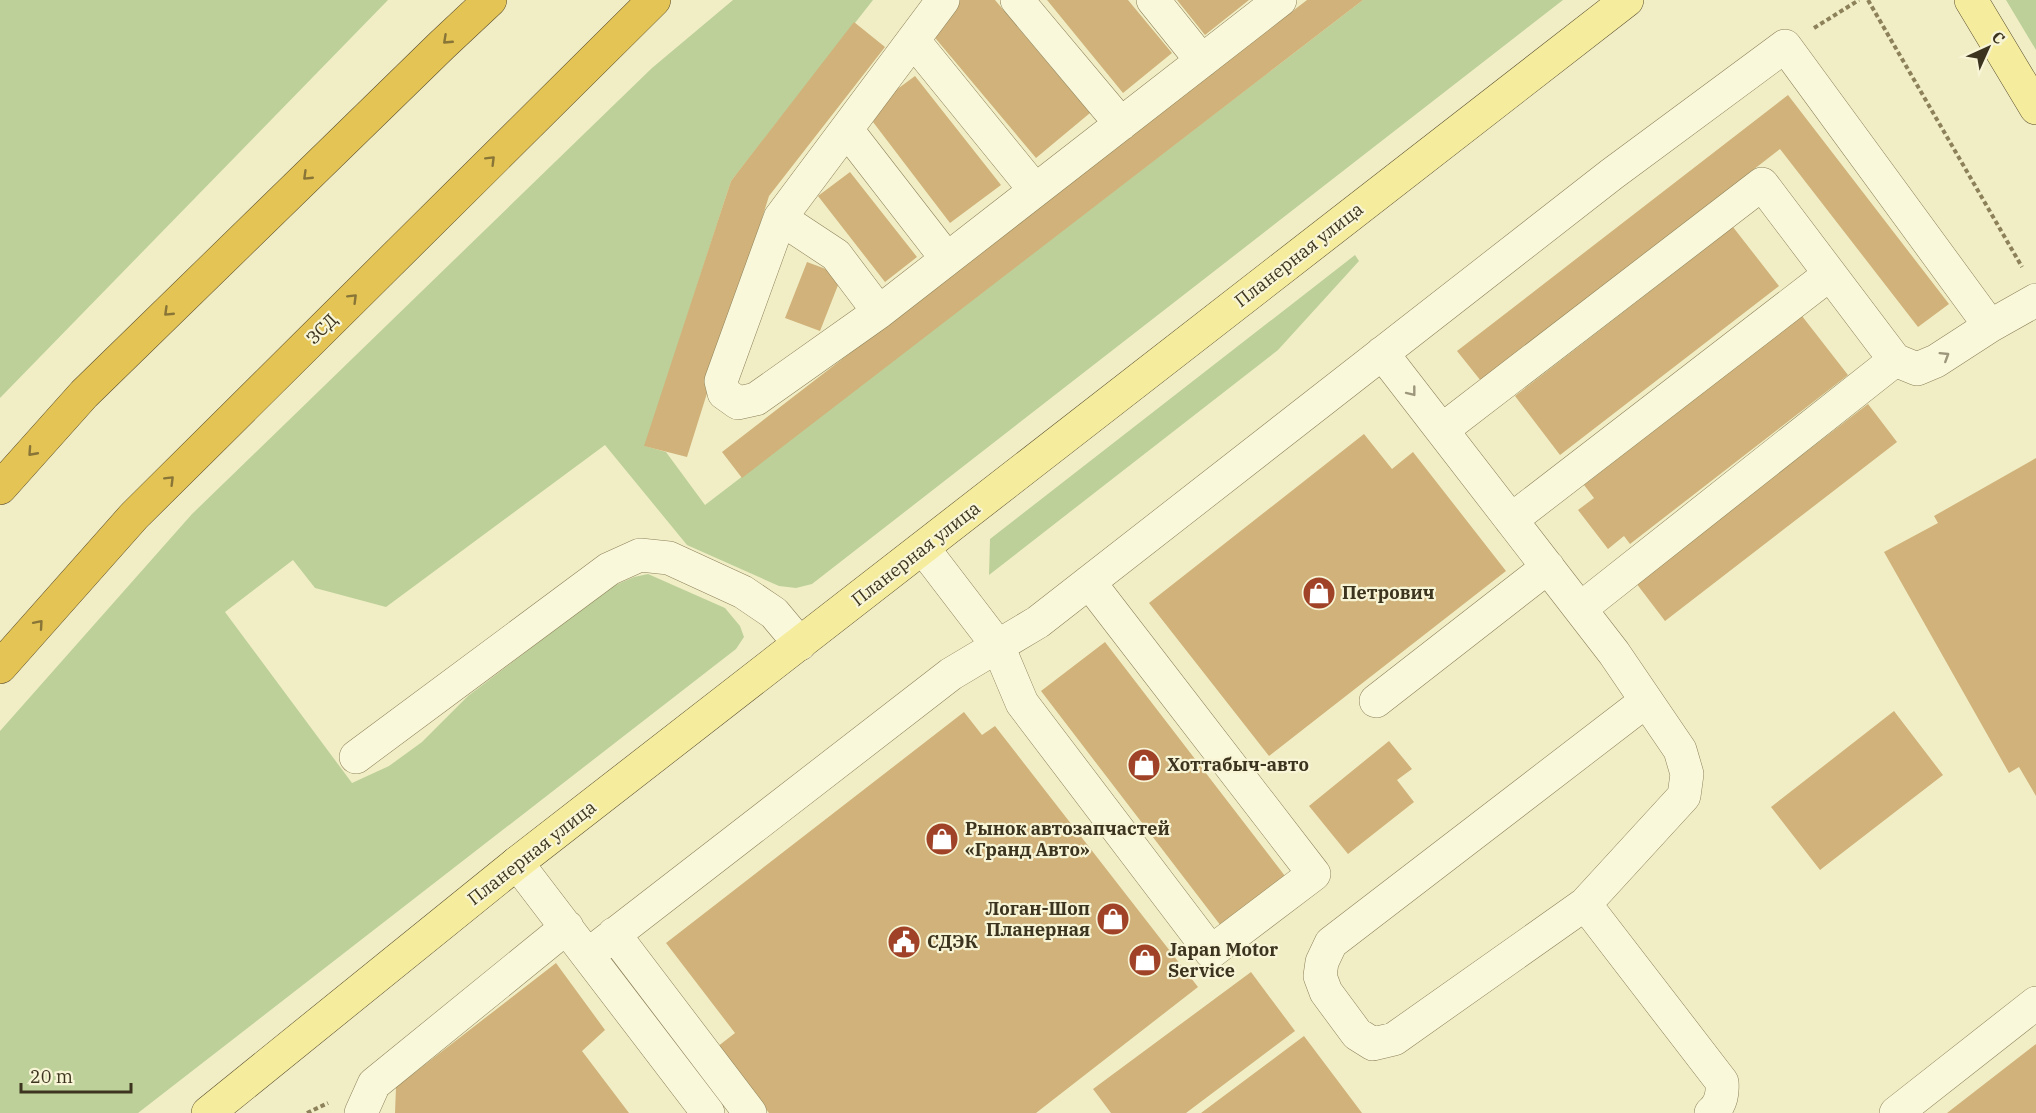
<svg xmlns="http://www.w3.org/2000/svg" width="2036" height="1113" font-family="'IBM Plex Serif',serif">
<style>
.green{fill:#bdd099}
.building{fill:#d0b27a}
.lines{fill:none;stroke-linecap:round;stroke-linejoin:round}
.minor-casing{stroke:#8d815a;stroke-width:34}
.major-casing{stroke:#5b4d2f;stroke-width:34}
.highway-casing{stroke:#5b4d2f;stroke-width:34}
.path{stroke:#8d815a;stroke-width:4;stroke-dasharray:4.5 3;stroke-linecap:butt}
.minor{stroke:#faf8da;stroke-width:33}
.major{stroke:#f5ed9d;stroke-width:33}
.highway{stroke:#e3c454;stroke-width:33}
.oneway{stroke:#887537}
.oneway2{stroke:#9c967c}
.labels{text-anchor:middle;stroke-width:4.5;stroke-linejoin:round;paint-order:stroke}
.street-label{font-size:18px;fill:#3d341f;stroke:#f7f5d6}
.poi-label{font-size:18px;font-weight:bold;fill:#3d341f;stroke:#f7f5d6;text-anchor:start}
</style>
<rect width="100%" height="100%" fill="#f1eec6"/>
<path class="green" d="M0,0h388l-388,398z
M733,0h140l-142,181 -86,265 21,6 39,53 658,-505h200l-751,584 -16,4 -17,-2 -92,-41 -82,-100 -219,162 -71,-19 -22,-28 -68,52 127,171 37,-17 33,-24 46,-46 143,-109 23,-10 14,-3 77,34 15,18 4,11 -8,12 -598,464h-138v-382l192,-217 460,-446z
M2006,0h30v50z
M1355,255l4,6 -81,89 -289,225 1,-36z"/>
<path class="building" d="M955,0h40l95,113 -54,45 -105,-125z
M1047,0h81l44,53 -49,40z
M1177,0h72l-44,35z
M1307,0h56l-621,478 -20,-26z
M854,22l31,25 -116,149 -82,261 -43,-11 87,-265z
M915,76l86,109 -51,38 -77,-101 19,-29z
M1788,95l161,209 -31,23 -138,-178 -299,232 -24,-30z
M850,172l67,85 -32,25 -67,-86z
M1733,227l46,59 -219,169 -45,-59z
M807,262l35,13 -22,56 -35,-13z
M1802,316l46,59 -218,169 -6,-8 -16,13 -30,-39 16,-12 -10,-13z
M1868,404l29,38 -232,179 -29,-38z
M1364,434l28,35 21,-17 93,119 -237,185 -120,-153z
M2036,458v338l-17,-29 -10,6 -125,-221 54,-29 -4,-7z
M1105,642l180,234 -64,50 -180,-235z
M1894,711l49,64 -123,95 -49,-63z
M964,712l18,23 13,-9 203,261 -162,126h-267l-52,-66 18,-14 -69,-90z
M1389,741l23,28 -15,11 17,22 -66,52 -39,-48z
M556,963l49,67 -23,21 47,62h-234l1,-26z
M1251,972l44,59 -109,82h-75l-18,-24z
M1304,1036l58,77h-161z
M2036,1044v69h-89z"/>
<g class="lines">
<g class="minor-casing">
<path id="minor" d="M943,0l-163,218 -59,163 3,12 14,10 18,-4 123,-87 401,-312
M1017,0l104,124
M1153,0l49,61
M913,40l122,150
M847,130l100,129
M780,218l56,37 43,57
M1382,353l232,300 66,97 7,24 -3,22 -99,108 -191,135 -21,5 -16,-10 -31,-42 -6,-16 2,-14 9,-19 315,-242
M1442,430l320,-246 133,176 22,9 19,-8 54,-35 46,-26
M1511,520l319,-246
M923,548l75,98 24,57 189,249 103,-78 -225,-292
M1580,609l315,-249
M1376,701l172,-134
M356,757l253,-188 31,-14 29,3 74,34 31,21 26,31
M517,863l191,250
M1585,904l137,178c1,12 -1,23 -11,31
M614,934l136,179
M588,955l363,-281 87,-52 574,-448 173,-128 205,280
M361,1113l13,-29 193,-157
M1896,1113l140,-110"/>
</g>
<g class="major-casing">
<path id="major" d="M1971,0l65,108
M208,1113l309,-250 1110,-863"/>
</g>
<g class="highway-casing">
<path id="highway" d="M0,488l84,-94 358,-349 48,-45
M0,667l134,-151 520,-516"/>
</g>
<path class="path" d="M1868,0l154,267
M1814,28l45,-28
M307,1113l21,-10"/>
<use href="#minor" class="minor"/>
<use href="#major" class="major"/>
<use href="#highway" class="highway"/>
</g>
<defs><path id="oneway-chevron" d="M-2-3.5L2.5 0L-2 3.5" fill="none" stroke-width="1.6" stroke-linecap="round" stroke-linejoin="round" transform="scale(1.5)"/></defs>
<g class="oneway">
<use href="#oneway-chevron" transform="translate(447 40) rotate(137)"/>
<use href="#oneway-chevron" transform="translate(491 160) rotate(-45)"/>
<use href="#oneway-chevron" transform="translate(307 176) rotate(136)"/>
<use href="#oneway-chevron" transform="translate(353 298) rotate(-45)"/>
<use href="#oneway-chevron" transform="translate(168 312) rotate(136)"/>
<use href="#oneway-chevron" transform="translate(32 452) rotate(132)"/>
<use href="#oneway-chevron" transform="translate(170 480) rotate(-45)"/>
<use href="#oneway-chevron" transform="translate(39 624) rotate(-49)"/>
</g>
<g class="oneway2">
<use href="#oneway-chevron" transform="translate(1945 356) rotate(-32)"/>
<use href="#oneway-chevron" transform="translate(1412 392) rotate(52)"/>
</g>
<defs>
<g id="shop-disc" transform="scale(1.725)"><circle r="9.5" fill="#9f4227" stroke="#f7f5d6"/><path d="M-5-2.5h2.3a2.7 3.5 0 0 1 5.4 0H5L5.5 6h-11ZM-1.5-2.5h3a1.5 2.3 0 0 0-3 0Z" fill="#fff"/></g>
<g id="civic-disc" transform="scale(1.725)"><circle r="9.5" fill="#9f4227" stroke="#f7f5d6"/><path d="M-.6-6.5H3V-4.5H.6V-3L4-1V1h2V6H-6V1h2V-1L-.6-3ZM-1.2 2.5V6h2.4V2.5Z" fill="#fff"/></g>
</defs>
<g fill-rule="evenodd">
<use href="#shop-disc" x="1319" y="593"/>
<use href="#shop-disc" x="1144" y="765"/>
<use href="#shop-disc" x="942" y="839"/>
<use href="#shop-disc" x="1113" y="919"/>
<use href="#civic-disc" x="904" y="942"/>
<use href="#shop-disc" x="1145" y="960"/>
</g>
<g class="labels">
<g class="street-label">
<text transform="translate(1299 255) rotate(-38)" y="6">Планерная улица</text>
<text transform="translate(322 329) rotate(-45)" y="6">ЗСД</text>
<text transform="translate(916 554) rotate(-38)" y="6">Планерная улица</text>
<text transform="translate(532 853) rotate(-38)" y="6">Планерная улица</text>
</g>
<g class="poi-label">
<text x="1342" y="599">Петрович</text>
<text x="1167" y="771">Хоттабыч-авто</text>
<text x="965" y="835">Рынок автозапчастей<tspan x="965" dy="21">«Гранд Авто»</tspan></text>
<text x="1090" y="915" text-anchor="end">Логан-Шоп<tspan x="1090" dy="21">Планерная</tspan></text>
<text x="927" y="948">СДЭК</text>
<text x="1168" y="956">Japan Motor<tspan x="1168" dy="21">Service</tspan></text>
</g>
</g>
<g transform="translate(1988 48) rotate(45)" stroke="#f7f5d6" stroke-width="4.5" paint-order="stroke">
<path d="M0-4.5L10 22L0 15L-10 22Z" fill="#3d341f"/>
<text y="-9" font-size="16" font-weight="bold" text-anchor="middle" fill="#3d341f">С</text>
</g>
<path d="M21 1083v9h110v-9" fill="none" stroke="#3d341f" stroke-width="3"/>
<text x="30" y="1083" font-size="18" fill="#3d341f" stroke="#f7f5d6" stroke-width="4.5" paint-order="stroke">20 m</text>
</svg>
